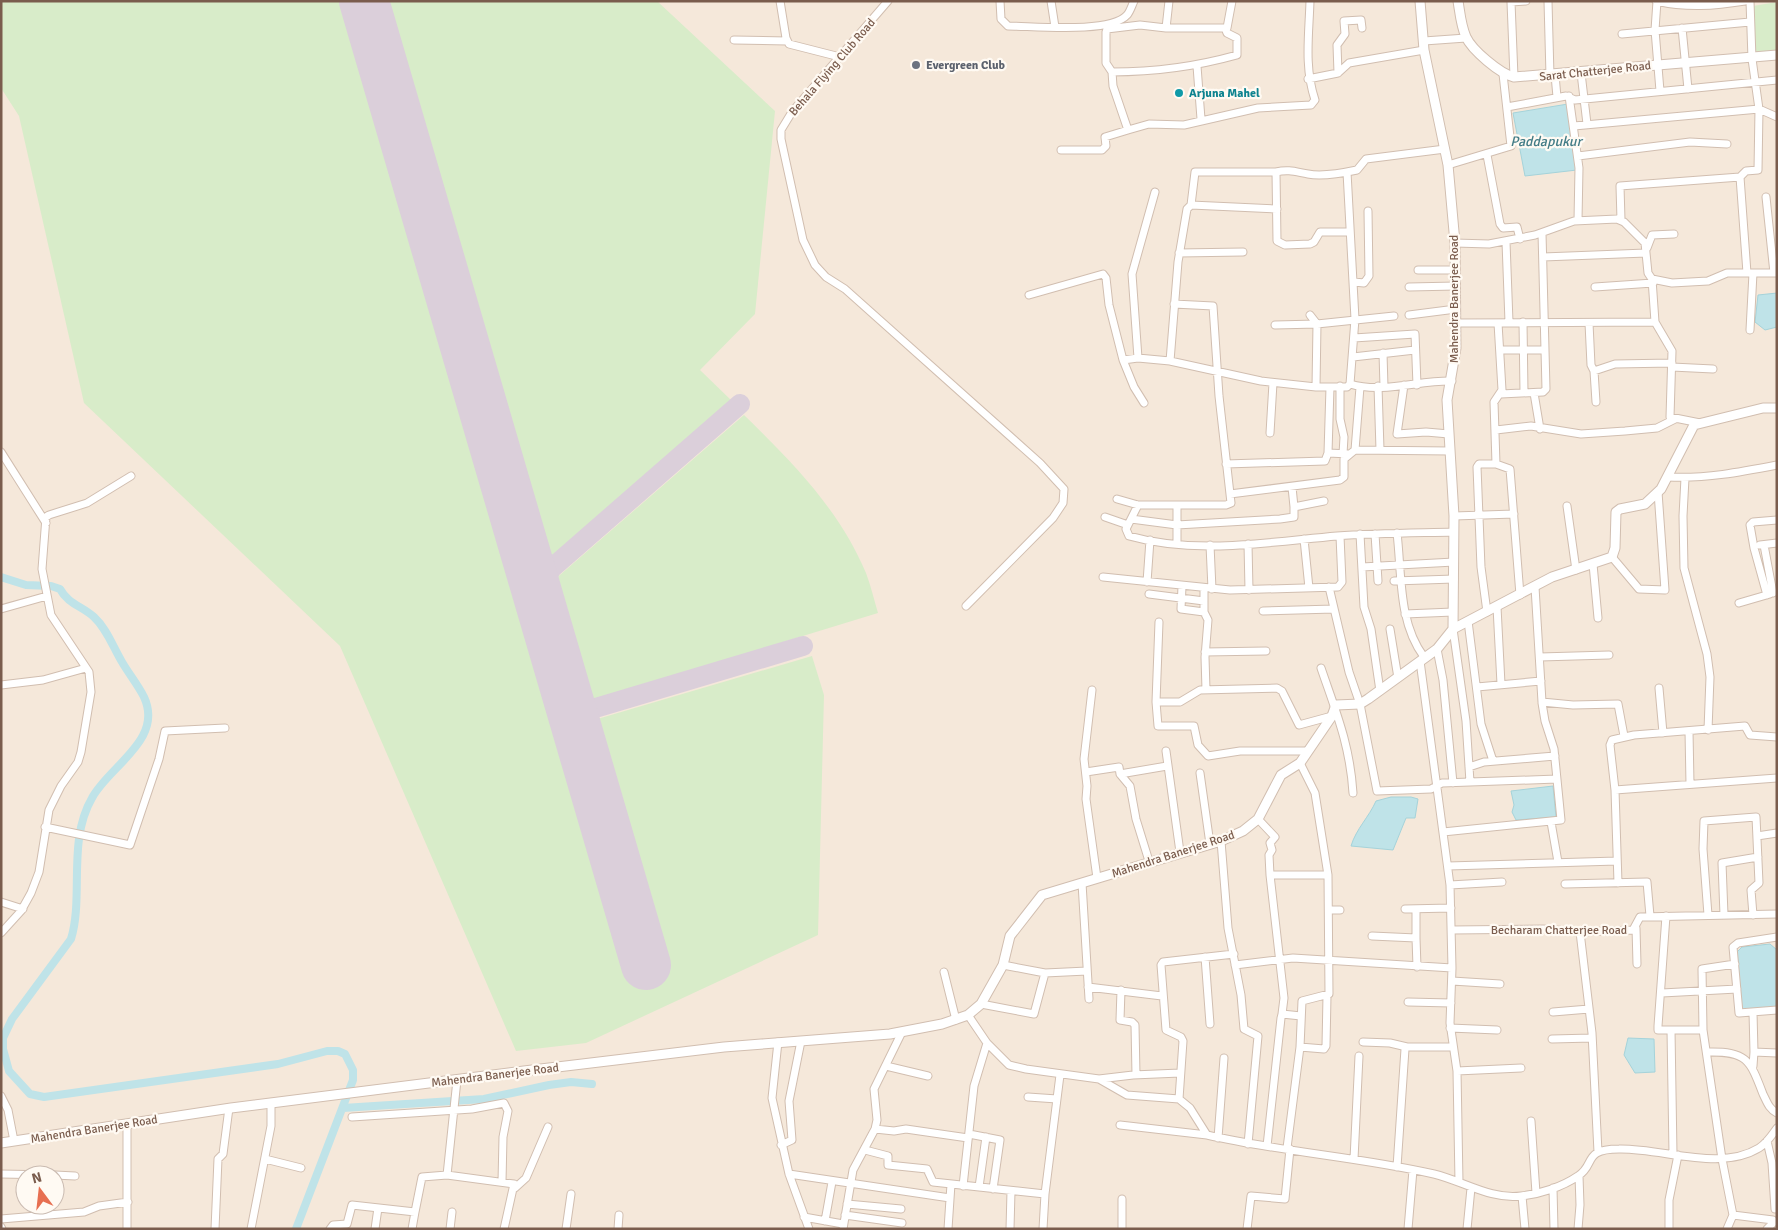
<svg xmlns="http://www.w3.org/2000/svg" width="1778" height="1230" font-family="Signika,sans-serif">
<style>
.residential{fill:#f5e8da;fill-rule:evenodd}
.green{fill:#d8ecc9}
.water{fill:#bfe3e8;stroke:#a5d3da}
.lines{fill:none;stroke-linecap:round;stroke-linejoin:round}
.canal{stroke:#bfe3e8;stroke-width:8}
.taxiway{stroke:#dbcfda;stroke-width:20}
.runway{stroke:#dbcfda;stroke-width:50}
.minor-casing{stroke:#d1beb0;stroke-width:9}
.tertiary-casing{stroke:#d1beb0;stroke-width:11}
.minor{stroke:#fff;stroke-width:7}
.tertiary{stroke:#fff;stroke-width:9}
.worship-dot{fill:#6b7280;stroke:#fffaf3;stroke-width:2}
.culture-dot{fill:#0f9aa8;stroke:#fffaf3;stroke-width:2}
.labels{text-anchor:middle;stroke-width:4.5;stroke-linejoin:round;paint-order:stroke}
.worship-label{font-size:12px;font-weight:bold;fill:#5b616d;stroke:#fffaf3;text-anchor:start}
.street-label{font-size:12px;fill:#7a5c4d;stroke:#fffaf3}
.culture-label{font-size:12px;font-weight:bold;fill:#0d838f;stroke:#fffaf3;text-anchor:start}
.water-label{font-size:14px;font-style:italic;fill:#437c86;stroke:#fffaf3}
</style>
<rect width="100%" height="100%" fill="#fdf6ec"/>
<path class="residential" d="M1,1h1776v1228h-1776zM25,1175h30v30h-30z"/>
<path class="green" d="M1,1h346l289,968 30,-9 -72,-240 218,-64 12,39 -6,240 -232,108 -70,8 -176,-405 -256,-243 -65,-287 -18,-28z
M381,1h276l118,110 -20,203 -55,56 33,32 -186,159z
M1777,2v48l-21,3 -3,-47z
M744,415c48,47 95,94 122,158 5,13 8,27 12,40l-290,89 -35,-121z"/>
<path class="water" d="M1568,104l9,66 -52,6 -12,-63z
M1777,293v34l-12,3 -10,-8 3,-27z
M1553,786l3,31 -40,3 -4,-8 2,-7 -3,-14z
M1391,797h20l7,2 -3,19h-9l-13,32 -42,-4c5,-17 18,-29 25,-45z
M1770,944l7,6v59l-35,2 -5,-59 5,-5z
M1628,1038l26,1 1,33 -20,1 -11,-18z"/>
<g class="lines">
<path class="canal" d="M1,577l25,8 25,1 9,3c8,15 22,17 34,28 13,12 19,30 28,45 7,12 16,23 22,35 20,43 -35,69 -52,101 -25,43 -8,99 -21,141l-59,80 -9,19v11l6,22 21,23 14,3 234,-33 49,-13h11l7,3 8,16v10l-57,149
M343,1108l141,-9 65,-14 22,-3 21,2"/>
<path class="taxiway" d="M528,566l20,4 4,-2 188,-164
M538,600l3,-16 11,-16
M572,715l231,-69"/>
<path class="runway" d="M364,1l282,964"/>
<g class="minor-casing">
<path id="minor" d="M780,1l6,37 3,6 51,13
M888,1l-96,111 -11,18v9l22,101 12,25 11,12 19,12 195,174 24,26 -1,14 -10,15 -87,88
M1000,1l1,18 7,7c25,0 102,8 119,-11 3,-3 5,-10 7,-14
M1051,1l4,26
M1169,1l-3,27 -26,-3 -33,4 -1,3v31l6,9 1,14 15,44 21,-6 35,1 74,-17 53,-3 4,-5c-11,-33 -6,-65 -5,-99
M1548,1l2,75
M1656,1c31,7 58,5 89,0
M1657,1l-2,29 5,61
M1166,28h61l5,-27
M1682,28l6,61
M1622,34l128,-12
M734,40l53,1
M1424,41l42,-3
M1197,66l4,53
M1112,72c45,0 82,-5 125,-17v-17l-10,-5 -2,-5
M1338,73l-1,-28 8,-11 -1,-13 17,-1 1,8
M1581,73l6,51
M1555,75l2,22
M1514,77l-3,-75 15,-1
M1308,79l30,-6 11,-10 75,-13
M1569,96l10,72 -1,52
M1507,107l59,-11 9,4 202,-20
M1574,126l185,-17 18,8
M1445,149l-79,10 -9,11c-14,3 -34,7 -49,4 -12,-2 -19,-5 -32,-2h-81l-4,33 -4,4 -9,53 -8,99 91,20 55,6h31l3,-3c33,10 69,-4 102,-3
M1061,150h41l4,-4 -1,-9 23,-7
M1487,155l13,69 3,4 14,-1 3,12
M1578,156l112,-14 37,2
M1448,165l63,-19 -8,-72
M1276,172l1,69 8,4 25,-1 4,-2 6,-10h30
M1347,172l8,147 -5,65
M1766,197l8,76
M1191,205l86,4
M1621,220l-1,-34 120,-9
M1506,242l3,80
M1455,243l34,1 46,-9 39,-14 43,-2 7,3 21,21 3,30 4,6 20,4 36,-2 19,-8h50
M1647,248l5,-13 22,-1
M1179,253l64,-1
M1543,257l103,-4
M1418,270h37
M1747,273l-7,-96 6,-6 12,-1 1,-61 -7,-50 -2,-58
M1652,279l3,43 17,29 -2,66 30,6
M1354,282l10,1 5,-7 -1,-65
M1409,287l47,-1
M1595,287l58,-4
M1029,295l74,-21 3,4 3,27 14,55 15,-2 32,3
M1310,315l7,9 -1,63
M1409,315l47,-6
M1523,322l1,71
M1457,323l198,-1
M1498,323l4,67 -8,12 2,62 14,5 10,126
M1589,323l2,42 3,6 21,-7 57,-1
M1275,325l42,-1 77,-8
M1750,330l3,-57
M1354,338l61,-4 2,51
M1500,350h45
M1383,353l1,34
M1353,357l62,-7
M1138,358l-6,-84 23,-82
M1123,360l11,27 10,16
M1672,367l41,2
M1594,371l2,31
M1404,385l-7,49 29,-2 23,2
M1340,386v33l4,18 -1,17
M1378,386l2,64
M1534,393l6,36
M1501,394l42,-2 3,-3 -4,-156
M1496,430l35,-4 50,8 44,-3 32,-3 18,-9
M1270,433l3,-50
M1355,450l5,-63
M1,452l45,71
M1328,453l22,1 5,-4 95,1
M1226,464l99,-3 3,-8 2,-66
M1668,477c37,2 73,-5 109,-12
M1685,478l-2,38 1,52 23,86 3,23 -2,53
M1292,487l2,20
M1230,494l110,-14 4,-3v-18l6,-5
M1117,499l21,6h88l5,-2 -12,-107 -6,-90 -39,-2
M1138,505l-12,24 3,7c67,19 140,6 208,0 39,-3 78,-3 117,-4
M1177,506v38
M1567,506l9,64
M1454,516l60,-2
M1105,517l23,8
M1131,519l46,6 103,-6 14,-2v-10l30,-6
M1397,533c5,42 1,89 27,124
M1360,534l4,73 7,22 9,62
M1375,534l3,47
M1304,539l5,49
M1248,544l1,46
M1210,545l2,44
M1760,545l17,-2
M1764,545l9,48
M1612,557l27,32 26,1 -7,-98
M1593,564l5,54
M1362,567l92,-5
M1103,577l127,13 108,-3 4,-5 -2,-46
M1394,581l60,-2
M1147,582l3,-42
M1182,586l-1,23 23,3
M1329,587l20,85 11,32 17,87 54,-2 11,-6 115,-4
M1535,587l7,115 31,3 45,-1 6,32
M1204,589v23l4,8 -3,37 1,33
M1149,594l55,7
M1767,595l-13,-47 -4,-23 3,-3 24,-2
M1739,603l31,-9
M1497,607l4,77
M1,609l46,-13
M1263,611l71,-2
M1487,612l-6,-45 -4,-100 2,-3h17
M1405,614l48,-2
M1468,621l13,103 12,37
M1390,629l8,49
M1453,629l13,92 4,61
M1437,649l6,31 10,103
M1205,652l61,-1
M1540,657l69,-2
M1420,661l30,224 2,83 -2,55 7,48 2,111
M1321,668c15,44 29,77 32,125
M1,685l42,-5 43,-12
M1477,687l64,-6
M1659,688l4,45
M1092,690l-8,69 3,27 -1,13 11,79
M1156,702l3,-80
M1689,731l1,53
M1166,751l14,101
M1308,751h-68l-32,5 -10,-11 -4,-19h-36l-2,-24h24l20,-12 77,-2 5,3 17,34 33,-9
M1469,767l15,-5 71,-6
M1086,772l33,-5 1,7 10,12 6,33 13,42
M1200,773l10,71
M1120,774l47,-8
M1615,790l162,-12
M1258,819l17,18 -5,6 2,7 -3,5 1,20
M1551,822l7,40
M45,827l85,18 29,-86 6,-28 60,-3
M1443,832l118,-12 -7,-71 -9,-28 -3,-18
M1757,836l20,-3
M1221,841l7,87 13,67 3,34 14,7 -10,108
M1448,866l169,-5
M1082,883l7,116
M1618,883l-3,-93 -5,-45 2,-5 22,-5 111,-9 5,9 27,2
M1565,884l82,-2 3,34
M1450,885l52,-3
M1,902l22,7
M1405,909l46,-1
M1329,910h11
M1708,915l-5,-66 1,-28 52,-4 3,66 -8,7 2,25
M1724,915l-2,-52 36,-6
M1666,916l-8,110v4h45l19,129 11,56
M1636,928l1,36
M1452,930l91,-1 37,3 53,-2 7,-13 137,-3
M1580,932l12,101 6,119
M1,933l20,-22 10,-18 8,-21 10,-62 12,-24 17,-24 3,-10 10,-60 -2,-20 -38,-57 -9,-46 4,-52 3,-2 38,-12 44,-27
M1372,936l44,2v-29
M1777,937l-39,6 -5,4 6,66 38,-3
M1416,938l1,29
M1205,957l5,67
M1003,965l42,8 42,-2
M1235,965l58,-7 159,10
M944,972l12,48
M1452,981l48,3
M1088,987l74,9
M1121,990l-1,30 12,2 3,3 1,50
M1662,993l75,-4
M1408,1002l43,1
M981,1004l53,10 11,-41
M1553,1012l36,-3
M1753,1012l1,40
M1282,1014l2,-16 -14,-123h58
M968,1015l19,28 22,22 17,4 73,10 28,16 52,4 11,9 17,27c75,17 152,22 227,39 29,7 57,26 87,22 19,-2 41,-9 57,-20 18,-11 4,-27 41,-27 44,-1 101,23 140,-1 8,-5 13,-13 18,-20
M1450,1028l47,2
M1671,1030l2,124
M1703,1030l-1,-61 33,-5
M1552,1039l40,-1
M778,1042l-6,56 17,76 20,55
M1363,1042l27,1 17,4
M1300,1047l24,2 2,-3 1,-50
M1707,1052c40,-1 43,8 56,42 4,8 6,15 14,19
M886,1066l42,10
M1753,1066l1,-14 23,1
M1457,1071l64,-3
M1099,1079l34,-4 47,-2
M1,1096l7,14 6,31
M1028,1097l29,2
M1179,1099l4,-58 -2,-4 -15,-7 -5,-65 2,-3 71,-8
M352,1117l120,-8 32,-6 4,8 -5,26 -1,45
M1531,1121l5,72
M1120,1125l87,10
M875,1129l19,2 12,-2 62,9
M969,1134l31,6 -7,49
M1218,1138l6,-80
M1767,1141l5,22 3,46
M781,1145l11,-5 -3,-39 12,-60
M1267,1146l14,-128 1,-4 19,2
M1287,1148l13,-101 2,-46 27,-7 -1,-119 -13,-82 -15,-30
M865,1150l23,6v9l39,4 6,13 112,12
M265,1159l36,9
M1354,1159l5,-103
M1397,1167l8,-118 2,-2h46
M1,1174l52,1
M789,1174l161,24
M55,1175l20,1
M447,1175l67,9 -10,45
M963,1186l11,-100 13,-43
M979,1187l7,-50
M515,1188l11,-10 22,-51
M1553,1188l1,41
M1522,1196l3,33
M1122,1199v30
M847,1204l54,5
M845,1215l57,8
M804,1217l39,7
M1,1219l83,-7 15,-6 29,-4
M825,1221l7,-39
M1,1227l1,2
M127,1229v-105
M215,1229l3,-70 5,-5 6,-46
M251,1229l20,-103v-23
M330,1229l3,-4 14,-1 5,-19 63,7 7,-35 25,-2 10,-95
M375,1229l3,-21
M412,1229l3,-17
M450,1229l2,-17
M566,1229l5,-35
M618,1229l1,-14
M843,1229l10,-59 22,-41 2,-9 -3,-31 28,-57
M948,1229l3,-45
M1010,1229l1,-38
M1043,1229l2,-35 15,-119
M1247,1229l4,-33 34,3 5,-50
M1408,1229l5,-59
M1467,1229l4,-41
M1578,1229l2,-24 -1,-29
M1669,1229v-29l9,-45
M1727,1229l6,-14 40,5 1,2 -7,7"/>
</g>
<g class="tertiary-casing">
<path id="tertiary" d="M1420,1l4,49 24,115 7,78 1,105 -9,52 7,116 -1,113
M1458,1c2,12 3,25 8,36 6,13 34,37 48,40l263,-22
M1,1143l230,-35 293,-37 200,-24 166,-13 52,-10 26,-9 13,-11 22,-39 7,-29 32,-41 179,-54 22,-10 15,-12 23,-44 19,-12 32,-47 4,-11 24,-1 8,-5 69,-50 16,-20 99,-52 60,-20 3,-9 1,-36 4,-3 25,-5 16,-15 33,-64 69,-17h14"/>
</g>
<use href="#minor" class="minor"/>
<use href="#tertiary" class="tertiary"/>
</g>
<circle class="worship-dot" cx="916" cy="65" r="5"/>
<circle class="culture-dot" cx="1179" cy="93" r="5"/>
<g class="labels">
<g class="worship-label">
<text x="926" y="69">Evergreen Club</text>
</g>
<g class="street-label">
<text transform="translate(832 67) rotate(-49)" y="4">Behala Flying Club Road</text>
<text transform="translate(1595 71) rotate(-6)" y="4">Sarat Chatterjee Road</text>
<text transform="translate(1454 299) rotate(-90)" y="4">Mahendra Banerjee Road</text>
<text transform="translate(1173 854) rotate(-18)" y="4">Mahendra Banerjee Road</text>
<text x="1559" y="934">Becharam Chatterjee Road</text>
<text transform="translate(495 1075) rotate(-7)" y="4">Mahendra Banerjee Road</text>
<text transform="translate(94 1129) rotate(-9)" y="4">Mahendra Banerjee Road</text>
</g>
<g class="culture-label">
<text x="1189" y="97">Arjuna Mahel</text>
</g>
<g class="water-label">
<text x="1546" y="146">Paddapukur</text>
</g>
</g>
<rect width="1778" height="1230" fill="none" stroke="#7a5c4d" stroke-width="5"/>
<g transform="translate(40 1190) rotate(345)"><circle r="24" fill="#fffaf3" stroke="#cabbb1"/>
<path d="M0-4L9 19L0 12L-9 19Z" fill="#e76f51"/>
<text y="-8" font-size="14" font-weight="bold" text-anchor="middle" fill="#7a5c4d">N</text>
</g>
</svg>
